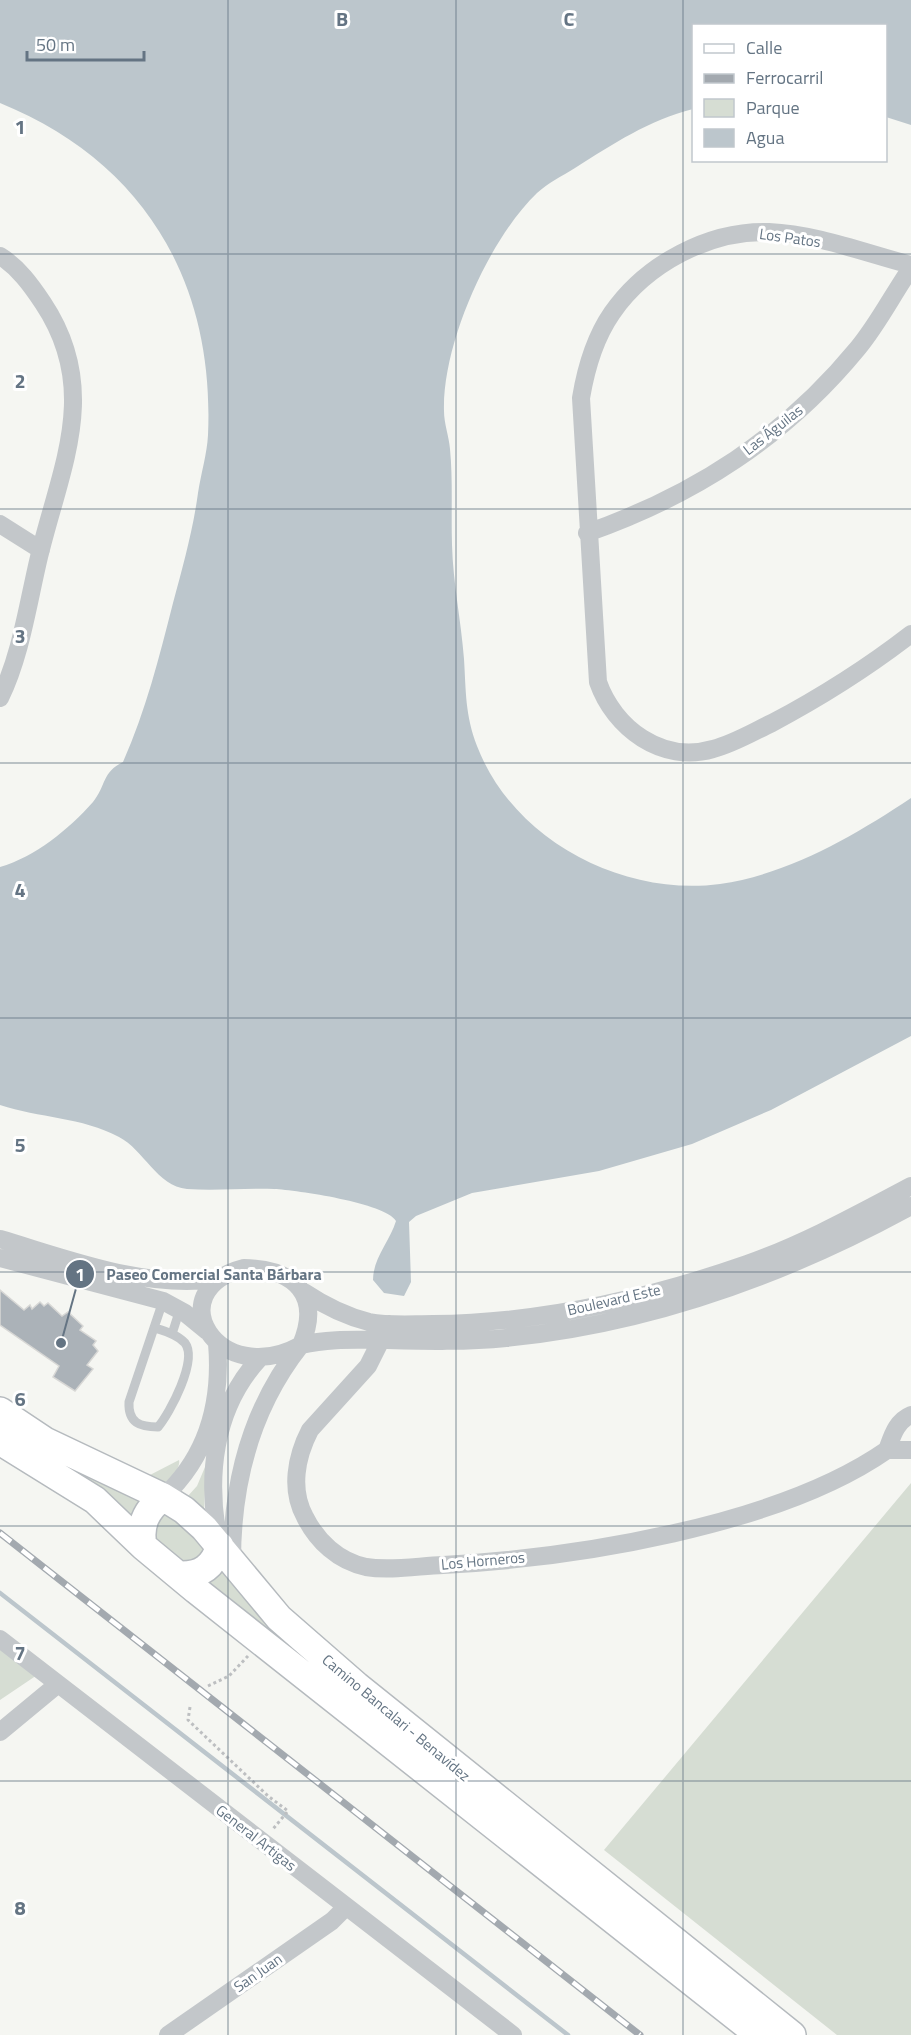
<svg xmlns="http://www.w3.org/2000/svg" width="911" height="2035" font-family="'Titillium Web',sans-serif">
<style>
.green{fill:#d6ddd3}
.water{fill:#bcc6cc}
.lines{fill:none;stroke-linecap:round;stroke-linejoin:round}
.stream{stroke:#bcc6cc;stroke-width:4.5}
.building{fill:#abb2b8;stroke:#d7d7d5;stroke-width:1.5}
.secondary-casing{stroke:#b5babe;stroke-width:30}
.path{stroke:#bdbfc1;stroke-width:3;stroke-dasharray:3 3;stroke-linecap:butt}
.service{stroke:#c3c7ca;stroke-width:9}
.minor{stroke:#c3c7ca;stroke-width:18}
.secondary{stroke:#fff;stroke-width:27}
.rail-casing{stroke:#a3a9af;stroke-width:7}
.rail{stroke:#fff;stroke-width:4.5;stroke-dasharray:14;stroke-linecap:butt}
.grid{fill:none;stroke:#647483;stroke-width:1.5;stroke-opacity:0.55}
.labels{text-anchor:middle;stroke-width:6;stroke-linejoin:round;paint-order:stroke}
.street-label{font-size:15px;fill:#647483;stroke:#fff}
.grid-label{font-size:20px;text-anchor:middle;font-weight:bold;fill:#647483;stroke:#fff;stroke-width:6;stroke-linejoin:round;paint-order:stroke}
.leader{fill:none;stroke:#647483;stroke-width:2}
.callout-dot{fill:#647483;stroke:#fff;stroke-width:2}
.mark-label{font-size:18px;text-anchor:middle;font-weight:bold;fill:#fff}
.callout-label{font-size:16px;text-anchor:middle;font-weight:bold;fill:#647483;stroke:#fff;stroke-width:6;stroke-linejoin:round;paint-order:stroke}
</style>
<rect width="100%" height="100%" fill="#f5f6f2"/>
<path class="green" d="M0,1421l145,75 -11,23 -134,-89z
M179,1460c2,7 -8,19 -15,23l-16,-7z
M205,1467l1,2 -2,42 -17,-14 10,-11z
M911,1483v552h-74l-233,-185z
M166,1514l9,2 28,31 -2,9 -12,8 -10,-3 -24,-23 -1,-15z
M223,1569l33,43 43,42 149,121 -241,-189 -1,-7z
M0,1631l49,36 -49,33z"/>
<path class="water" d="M0,0h911v125l-25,-8v-91h-192l-1,83c-44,11 -80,35 -118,59 -13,8 -27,15 -38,25 -48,46 -95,151 -93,218 0,13 5,25 6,38 3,31 1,64 2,96 1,38 9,75 12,114 2,32 1,56 13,87 36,94 145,151 243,138 69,-10 134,-48 191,-86v238l-140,74 -79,34 -93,27 -127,22 -56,23 -7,6 2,60 -7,14 -20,-3 -11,-13c0,-22 17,-39 23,-59 -10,-18 -100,-31 -122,-32 -29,-1 -58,2 -87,0 -30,-3 -43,-39 -68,-52 -37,-20 -80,-19 -119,-32v-238c35,-10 69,-38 93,-65 13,-16 9,-30 30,-40 23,-52 36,-104 50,-159 10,-37 20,-73 25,-110 3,-20 9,-39 10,-58 7,-154 -65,-274 -208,-332z"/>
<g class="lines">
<path class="stream" d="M0,1593l568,442"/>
</g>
<path class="building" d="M0,1290l24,20 6,-5 2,4 8,-7 4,4 4,-3 14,13 6,-4 15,14 -3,4 16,11 -3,4 5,6 -11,14 6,4 -18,22 -22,-14 6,-11 -59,-41z"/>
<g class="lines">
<g class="secondary-casing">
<path id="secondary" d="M0,1411l45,30 118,56 21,13 20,18 75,90 78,68 435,349
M0,1441l95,59 48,46 53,44 563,445
M143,1546c-4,-21 3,-36 20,-49
M179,1575c22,1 34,-8 41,-29"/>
</g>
<path class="path" d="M208,1686l21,-10 19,-20
M190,1707l-2,13 80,76 20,15 -15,18"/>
<path class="service" d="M155,1328c10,3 23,7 30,15 13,17 -15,70 -27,84 -18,0 -30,-4 -29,-25l34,-101
M172,1334l8,-25"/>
<path class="minor" d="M0,256c18,11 31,29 43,47 58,87 18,163 -4,254 -11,46 -18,98 -39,141
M911,265c-46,-12 -95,-31 -142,-33 -60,-2 -123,32 -157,81 -18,26 -26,55 -31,85l17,284c16,46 64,82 115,67 20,-5 40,-17 59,-26 49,-26 95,-55 139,-89
M0,524l41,26
M587,533c108,-38 198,-96 271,-185 20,-24 35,-54 53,-80
M0,1239c68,20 144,50 216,40
M0,1258l163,43 22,12 22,18
M244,1268c51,1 78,27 57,77 -83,46 -144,-54 -57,-77z
M304,1292c21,14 41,24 65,30 21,4 43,2 64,2 106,-1 214,-25 314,-60 57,-20 111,-50 164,-78
M389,1324l-21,42 -58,64c-14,27 -20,60 -5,87 12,24 33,44 61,50 24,4 52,-1 77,-2 131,-7 335,-39 444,-115
M887,1450c5,-13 9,-29 24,-35
M887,1450h24
M163,1497c44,-40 59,-95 54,-154
M219,1543c-13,-65 -6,-134 40,-184
M232,1561c0,-79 19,-153 69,-216 29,-7 57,-5 86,-5 40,1 80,2 119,-2 143,-14 279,-63 405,-132
M0,1639l513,396
M0,1732l58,-48
M168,2035l164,-114 14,-14"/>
<use href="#secondary" class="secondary"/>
<g class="rail-casing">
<path id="rail" d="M0,1533l640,502"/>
</g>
<use href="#rail" class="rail"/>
</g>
<path class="grid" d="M228,0v2035M456,0v2035M683,0v2035M0,254h911M0,509h911M0,763h911M0,1018h911M0,1272h911M0,1526h911M0,1781h911"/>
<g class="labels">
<g class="street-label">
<text transform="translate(790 238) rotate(8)" y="5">Los Patos</text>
<text transform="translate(773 430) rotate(-38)" y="5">Las Águilas</text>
<text transform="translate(614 1300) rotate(-13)" y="5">Boulevard Este</text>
<text transform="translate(483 1561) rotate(-5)" y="5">Los Horneros</text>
<text transform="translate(396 1718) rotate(40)" y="5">Camino Bancalari - Benavídez</text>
<text transform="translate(256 1838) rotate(38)" y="5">General Artigas</text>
<text transform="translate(258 1973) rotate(-35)" y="5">San Juan</text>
</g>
</g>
<g class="grid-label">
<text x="342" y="26">B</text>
<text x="569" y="26">C</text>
<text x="20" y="134">1</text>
<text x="20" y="388">2</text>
<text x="20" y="643">3</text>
<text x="20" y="897">4</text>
<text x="20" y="1152">5</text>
<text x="20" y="1406">6</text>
<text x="20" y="1660">7</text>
<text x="20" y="1915">8</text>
</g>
<path class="leader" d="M61 1343L80 1274"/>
<g class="callout-dot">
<circle cx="61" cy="1343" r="6"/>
<circle cx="80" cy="1274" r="15"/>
</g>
<g class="mark-label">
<text x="80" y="1281">1</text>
</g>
<g class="callout-label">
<text x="214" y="1280">Paseo Comercial Santa Bárbara</text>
</g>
<rect x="692" y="24" width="195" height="138" fill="#ffffff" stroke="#c1c7cd" stroke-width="1.5"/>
<rect x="704" y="44" width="30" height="9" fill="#ffffff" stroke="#c1c7cd" stroke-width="1.5"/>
<text x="746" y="54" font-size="18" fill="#647483">Calle</text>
<rect x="704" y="74" width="30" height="9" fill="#a3a9af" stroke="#c1c7cd" stroke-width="1.5"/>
<text x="746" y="84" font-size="18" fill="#647483">Ferrocarril</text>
<rect x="704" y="99" width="30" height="18" fill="#d6ddd3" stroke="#c1c7cd" stroke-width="1.5"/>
<text x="746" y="114" font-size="18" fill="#647483">Parque</text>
<rect x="704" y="129" width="30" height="18" fill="#bcc6cc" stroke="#c1c7cd" stroke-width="1.5"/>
<text x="746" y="144" font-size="18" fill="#647483">Agua</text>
<path d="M27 51v9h117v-9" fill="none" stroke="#647483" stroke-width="3"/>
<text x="36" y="51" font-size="18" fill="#647483" stroke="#ffffff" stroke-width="4.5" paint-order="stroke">50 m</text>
</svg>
